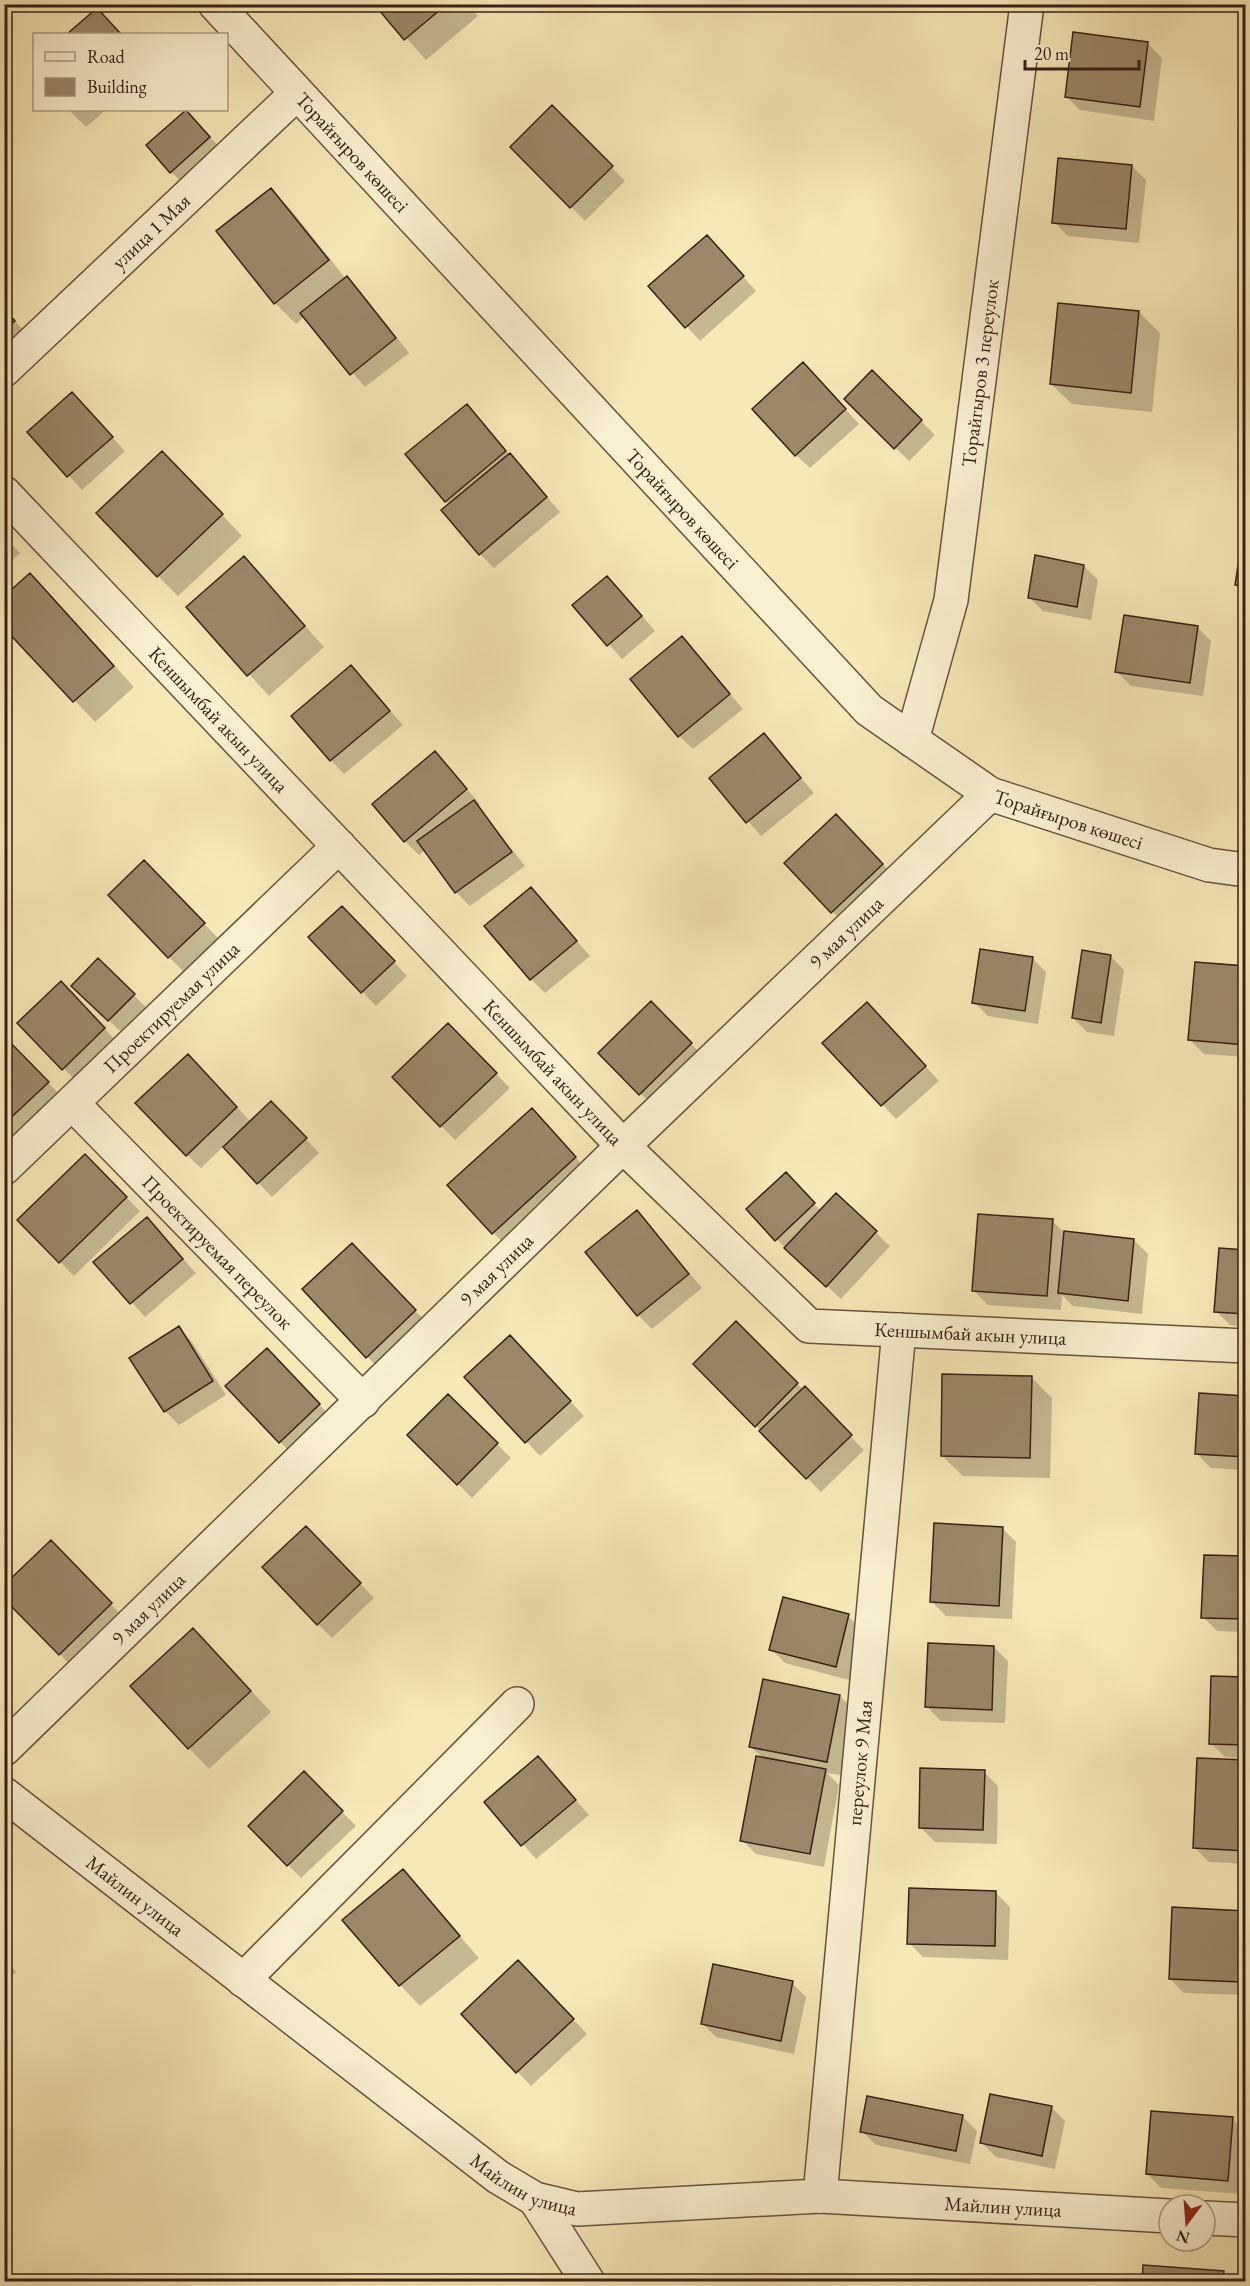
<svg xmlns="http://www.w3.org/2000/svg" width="1250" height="2286" font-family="'EB Garamond',serif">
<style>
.shadow{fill:#0003}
.building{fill:#9a8869;stroke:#372014;stroke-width:1.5}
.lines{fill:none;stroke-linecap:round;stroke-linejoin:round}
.minor-casing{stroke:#67523d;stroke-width:36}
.minor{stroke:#f9f0d0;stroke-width:33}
.labels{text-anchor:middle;stroke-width:6;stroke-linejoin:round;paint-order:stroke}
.street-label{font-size:20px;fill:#372014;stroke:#f9f0d0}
</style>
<rect width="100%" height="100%" fill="#f6e8b7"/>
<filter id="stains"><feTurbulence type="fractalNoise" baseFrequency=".00333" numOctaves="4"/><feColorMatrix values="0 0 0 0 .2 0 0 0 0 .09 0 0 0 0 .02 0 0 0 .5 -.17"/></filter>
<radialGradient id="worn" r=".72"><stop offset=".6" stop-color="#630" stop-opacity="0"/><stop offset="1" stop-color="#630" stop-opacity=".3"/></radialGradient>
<path class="shadow" d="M376,4h92l10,12 -52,44z
M97,10l24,24h-51z
M1148,44l14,14 -8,63 -74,-11 -14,-14z
M552,107l73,74 -40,40 -73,-74z
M69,110h37l-20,17z
M200,125l23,27 -38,33 -14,-13z
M1132,166l14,14 -7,63 -71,-7 -14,-14z
M271,190l21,21 54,68 15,13 48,61 -44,34 -60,-71 -9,8 -21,-21 -57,-71z
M720,251l36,40 -56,50 -50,-55z
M4,309l24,26 -24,21z
M1139,312l21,21 -8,79 -80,-8 -21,-20z
M872,372l63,63 -26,26 -63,-62z
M817,378l42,46 -49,44 -14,-13z
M467,406l93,106 -66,56 -14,-14 -34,-53z
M86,408l39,43 -43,39 -53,-58z
M183,473l59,63 -64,60 -20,-20z
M1246,525v68l-9,-8z
M4,536l16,17 -16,14z
M244,558l80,89 -55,49 -81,-89z
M1084,566l14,14 -7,40 -48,-9 -14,-14z
M621,592l34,39 -33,28 -48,-54z
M51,596l83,91 -39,35 -91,-97z
M1197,627l14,14 -8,55 -72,-10 -14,-14z
M682,638l61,71 -50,40 -14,-13z
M351,667l52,58 -59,49 -13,-14z
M763,735l51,58 -53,43 -50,-58z
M435,753l45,51 -3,2 48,60 -55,40 -14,-14 -31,-42 -6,5 -14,-14z
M850,830l46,48 -50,47 -14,-14z
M144,862l74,76 -35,33 -14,-14z
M531,889l59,67 -45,37 -14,-14z
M356,921l51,55 -31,30 -66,-69z
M1110,956l14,14 -10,66 -27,-4 -14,-14z
M1032,958l14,14 -8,52 -50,-8 -14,-14z
M98,961l50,48 -25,25 -49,-48z
M1246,968v89l-42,-3 -14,-14z
M75,997l43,46 -41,39 -58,-59z
M651,1003l54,55 -51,49 -54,-54z
M881,1018l58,63 -43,38 -72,-76z
M4,1037l58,60 -45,42 -13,-13z
M462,1039l48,49 -55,52 -61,-63z
M202,1070l49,52 34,-5 34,36 -47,44 -48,-51 -23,22 -14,-13z
M552,1131l43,48 -82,75 -63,-69z
M85,1156l55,55 -66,65 -55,-56z
M799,1188l22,23 15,-16 54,51 -49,53 -65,-60z
M637,1212l65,76 -50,41 -14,-14z
M147,1219l49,54 -51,44 -49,-54z
M1052,1221l12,11 70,8 14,14 -6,60 -69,-8 -11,-11 -1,15 -73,-5 -14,-14z
M1246,1252v75l-16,-2 -14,-14z
M365,1259l64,66 -48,46 -77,-82z
M736,1323l128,127 -43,42 -126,-128z
M179,1328l13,14 34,53 -47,30 -14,-14z
M523,1351l61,65 -44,40 -74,-79z
M281,1364l52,55 -39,37 -14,-14z
M1031,1377l21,21 -2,80 -87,-2 -21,-20z
M448,1396l63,62 -39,40 -63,-63z
M1246,1397v73l-35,-2 -14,-14z
M1002,1528l14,14 -4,77 -66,-3 -14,-14z
M320,1542l54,56 -42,40 -14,-14z
M51,1543l80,82 -51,50 -76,-78z
M1246,1558v74l-29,-1 -14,-14z
M848,1616l14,14 -13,50 -64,-17 -14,-14z
M994,1647l14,14 -3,62 -64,-2 -14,-14z
M213,1650l58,62 -62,57 -20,-21z
M1246,1678v80l-21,-1 -14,-14z
M840,1696l14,14 -13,65 -14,-2 12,12 -15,82 -68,-13 -14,-14 22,-81 -13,-12z
M538,1758l51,57 -53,44 -50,-57z
M1246,1762v102l-37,-2 -14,-14z
M984,1772l14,14 -1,58 -62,-2 -14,-14z
M304,1773l52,53 -55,52 -51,-52z
M403,1871l76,87 -59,48 -20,-21z
M996,1893l14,14 -2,53 -85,-3 -14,-14z
M1244,1913l2,82 -62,-2 -14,-14z
M4,1958l12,14 -12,9z
M532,1975l55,59 -56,52 -68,-72z
M792,1983l14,14 -12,57 -78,-17 -14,-14z
M1051,2107l14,14 -10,48 -59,-12 -14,-14z
M963,2117l14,14 -7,33 -94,-19 -14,-14z
M1232,2119l14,13 -5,62 -80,-6 -14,-14z
M1223,2272l9,10h-88z"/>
<path class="building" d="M374,4h73l-43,36z
M97,8l24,26h-54z
M1073,32l75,10 -8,65 -75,-10z
M552,105l61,61 -43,42 -60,-61z
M186,110l24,27 -40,36 -24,-28z
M1058,158l74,7 -6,64 -74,-6z
M271,188l58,72 -55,44 -58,-73z
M707,235l37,41 -59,52 -37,-42z
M347,276l49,62 -46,37 -50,-62z
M1058,303l81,8 -8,82 -81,-9z
M4,309l11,12 -11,9z
M803,362l43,47 -51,47 -43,-47z
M872,370l50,50 -28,29 -50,-50z
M72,392l41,45 -46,40 -40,-45z
M467,404l39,47 -61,51 -40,-48z
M162,451l61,63 -66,63 -61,-64z
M510,453l37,44 -68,58 -38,-45z
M1245,521h1v66l-11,-2z
M1035,555l49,10 -7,42 -49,-9z
M244,556l61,70 -58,50 -61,-69z
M30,573l84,93 -41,36 -69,-74v-32z
M607,576l35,40 -35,30 -35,-41z
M1124,615l74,11 -8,57 -75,-11z
M682,636l48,58 -52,43 -48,-58z
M351,665l39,46 -60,50 -39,-45z
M764,733l37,45 -55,45 -37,-45z
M435,751l32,38 -63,53 -32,-38z
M474,800l38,52 -57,41 -38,-52z
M836,814l47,50 -52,49 -47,-50z
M144,860l61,63 -37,35 -60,-63z
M531,887l46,54 -47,39 -46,-54z
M342,906l53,55 -34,32 -53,-56z
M980,949l53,8 -8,54 -53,-8z
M1082,950l29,5 -10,68 -29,-5z
M98,958l37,36 -27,27 -37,-35z
M1195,962l51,4v79l-58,-5z
M61,981l44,47 -43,42 -45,-47z
M651,1001l41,42 -53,52 -41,-42z
M867,1002l59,64 -45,40 -59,-63z
M448,1023l49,50 -57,54 -48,-50z
M4,1036l45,46 -45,42z
M188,1054l49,53 -51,49 -51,-53z
M271,1101l36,37 -50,46 -34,-37z
M532,1108l44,49 -84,77 -45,-49z
M85,1154l42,43 -68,66 -42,-43z
M786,1172l29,31 -40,38 -29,-32z
M836,1193l41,38 -51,56 -42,-39z
M637,1210l52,64 -52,42 -52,-64z
M978,1214l75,5 -6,77 -75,-5z
M147,1217l36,42 -53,45 -37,-42z
M1064,1231l70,8 -6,62 -70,-8z
M352,1243l64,67 -50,48 -64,-69z
M1219,1248l27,2v64l-32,-2z
M736,1321l62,62 -43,44 -62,-63z
M179,1326l34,55 -49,31 -35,-54z
M510,1335l61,66 -46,42 -61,-66z
M267,1348l53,56 -41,39 -54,-57z
M942,1374l90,2 -2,82 -89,-2z
M805,1386l47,49 -46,44 -47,-48z
M1199,1393l47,3v61l-51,-3z
M448,1394l50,49 -41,42 -50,-50z
M934,1523l69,4 -4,79 -69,-4z
M306,1526l55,57 -44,42 -55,-58z
M51,1540l61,63 -53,52 -55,-56v-14z
M1204,1555l42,1v63l-45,-1z
M783,1597l66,17 -13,53 -67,-17z
M193,1628l58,63 -63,58 -58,-63z
M928,1643l66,3 -2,64 -67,-3z
M1211,1676l35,1v68l-37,-1z
M763,1679l77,16 -13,67 -78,-15z
M538,1756l38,44 -55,46 -37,-44z
M756,1756l70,13 -16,85 -70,-13z
M1197,1758l49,2v91l-53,-3z
M920,1768l65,2 -2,60 -64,-2z
M304,1771l39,40 -56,55 -39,-40z
M403,1869l57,67 -61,50 -57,-66z
M909,1888l87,3 -1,55 -88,-2z
M1172,1907l73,4 -4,71 -72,-3z
M518,1960l56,59 -58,54 -55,-59z
M713,1964l80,17 -12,60 -80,-17z
M990,2094l62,12 -10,50 -62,-13z
M867,2096l96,19 -7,36 -96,-19z
M1151,2111l82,6 -5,64 -82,-7z
M1143,2265l81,6 -1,11h-81z"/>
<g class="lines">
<g class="minor-casing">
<g id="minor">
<path id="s1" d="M215,4l654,706 121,84 219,71 37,5"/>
<path id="s2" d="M4,370l293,-277"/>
<path id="s3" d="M4,493l619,653 186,180 437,20"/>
<path id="s4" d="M912,740l39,-140 76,-596"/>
<path id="s5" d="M73,1104l290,297"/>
<path id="s6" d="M4,1168l335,-322"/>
<path id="s7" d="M4,1749l619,-603 367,-352"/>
<path id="s8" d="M4,1794l494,383 37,22 42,10 243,-13 349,20"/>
<path d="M243,1980l274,-276"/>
<path id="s9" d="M820,2196l79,-866"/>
<path d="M535,2199l53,83"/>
<path d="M1205,2218l41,2"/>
</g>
</g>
<use href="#minor" class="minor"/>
</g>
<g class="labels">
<g class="street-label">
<text dy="7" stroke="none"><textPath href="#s1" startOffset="202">Торайғыров көшесі</textPath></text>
<text dy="7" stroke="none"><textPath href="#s2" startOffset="202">улица 1 Мая</textPath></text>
<text dy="7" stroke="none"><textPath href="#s4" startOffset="374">Торайгыров 3 переулок</textPath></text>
<text dy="7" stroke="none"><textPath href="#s1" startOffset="688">Торайғыров көшесі</textPath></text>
<text dy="7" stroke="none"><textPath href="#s3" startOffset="312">Кеншымбай акын улица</textPath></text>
<text dy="7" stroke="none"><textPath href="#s1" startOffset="1192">Торайғыров көшесі</textPath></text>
<text dy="7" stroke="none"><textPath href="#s7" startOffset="1173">9 мая улица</textPath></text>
<text dy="7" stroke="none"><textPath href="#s6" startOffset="232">Проектируемая улица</textPath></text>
<text dy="7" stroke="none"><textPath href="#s3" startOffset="798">Кеншымбай акын улица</textPath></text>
<text dy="7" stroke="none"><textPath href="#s5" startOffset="207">Проектируемая переулок</textPath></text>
<text dy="7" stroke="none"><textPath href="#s7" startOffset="687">9 мая улица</textPath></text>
<text dy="7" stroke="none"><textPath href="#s3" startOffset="1320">Кеншымбай акын улица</textPath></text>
<text dy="7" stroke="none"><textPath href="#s7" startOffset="201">9 мая улица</textPath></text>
<text dy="7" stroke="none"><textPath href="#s9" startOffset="435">переулок 9 Мая</textPath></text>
<text dy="7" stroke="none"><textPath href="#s8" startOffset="166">Майлин улица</textPath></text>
<text dy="7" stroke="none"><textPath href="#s8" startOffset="652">Майлин улица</textPath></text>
<text dy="7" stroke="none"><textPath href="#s8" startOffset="1138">Майлин улица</textPath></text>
</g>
</g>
<rect width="1250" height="2286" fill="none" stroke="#f6e8b7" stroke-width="24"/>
<rect x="6" y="6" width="1238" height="2274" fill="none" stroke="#372014" stroke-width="3"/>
<rect x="12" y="12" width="1226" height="2262" fill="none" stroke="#372014" stroke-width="1.5"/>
<rect x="33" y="33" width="195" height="78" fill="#f9f0d0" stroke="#ab9d85" stroke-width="1.5"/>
<rect x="45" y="52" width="30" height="9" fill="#f9f0d0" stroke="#ab9d85" stroke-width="1.5"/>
<text x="87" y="63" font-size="18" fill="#372014">Road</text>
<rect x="45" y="78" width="30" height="18" fill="#9a8869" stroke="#ab9d85" stroke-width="1.5"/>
<text x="87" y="93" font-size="18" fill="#372014">Building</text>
<g transform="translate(1187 2223) rotate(196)"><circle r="28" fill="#f9f0d0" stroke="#ab9d85" stroke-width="1.5"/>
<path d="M0-4.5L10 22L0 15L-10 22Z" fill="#8f2418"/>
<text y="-9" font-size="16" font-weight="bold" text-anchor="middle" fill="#372014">N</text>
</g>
<path d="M1025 60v9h114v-9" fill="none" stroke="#372014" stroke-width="3"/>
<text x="1034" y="60" font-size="18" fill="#372014" stroke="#f9f0d0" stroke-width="4.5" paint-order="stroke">20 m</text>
<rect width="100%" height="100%" filter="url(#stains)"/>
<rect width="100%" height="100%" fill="url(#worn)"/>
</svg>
